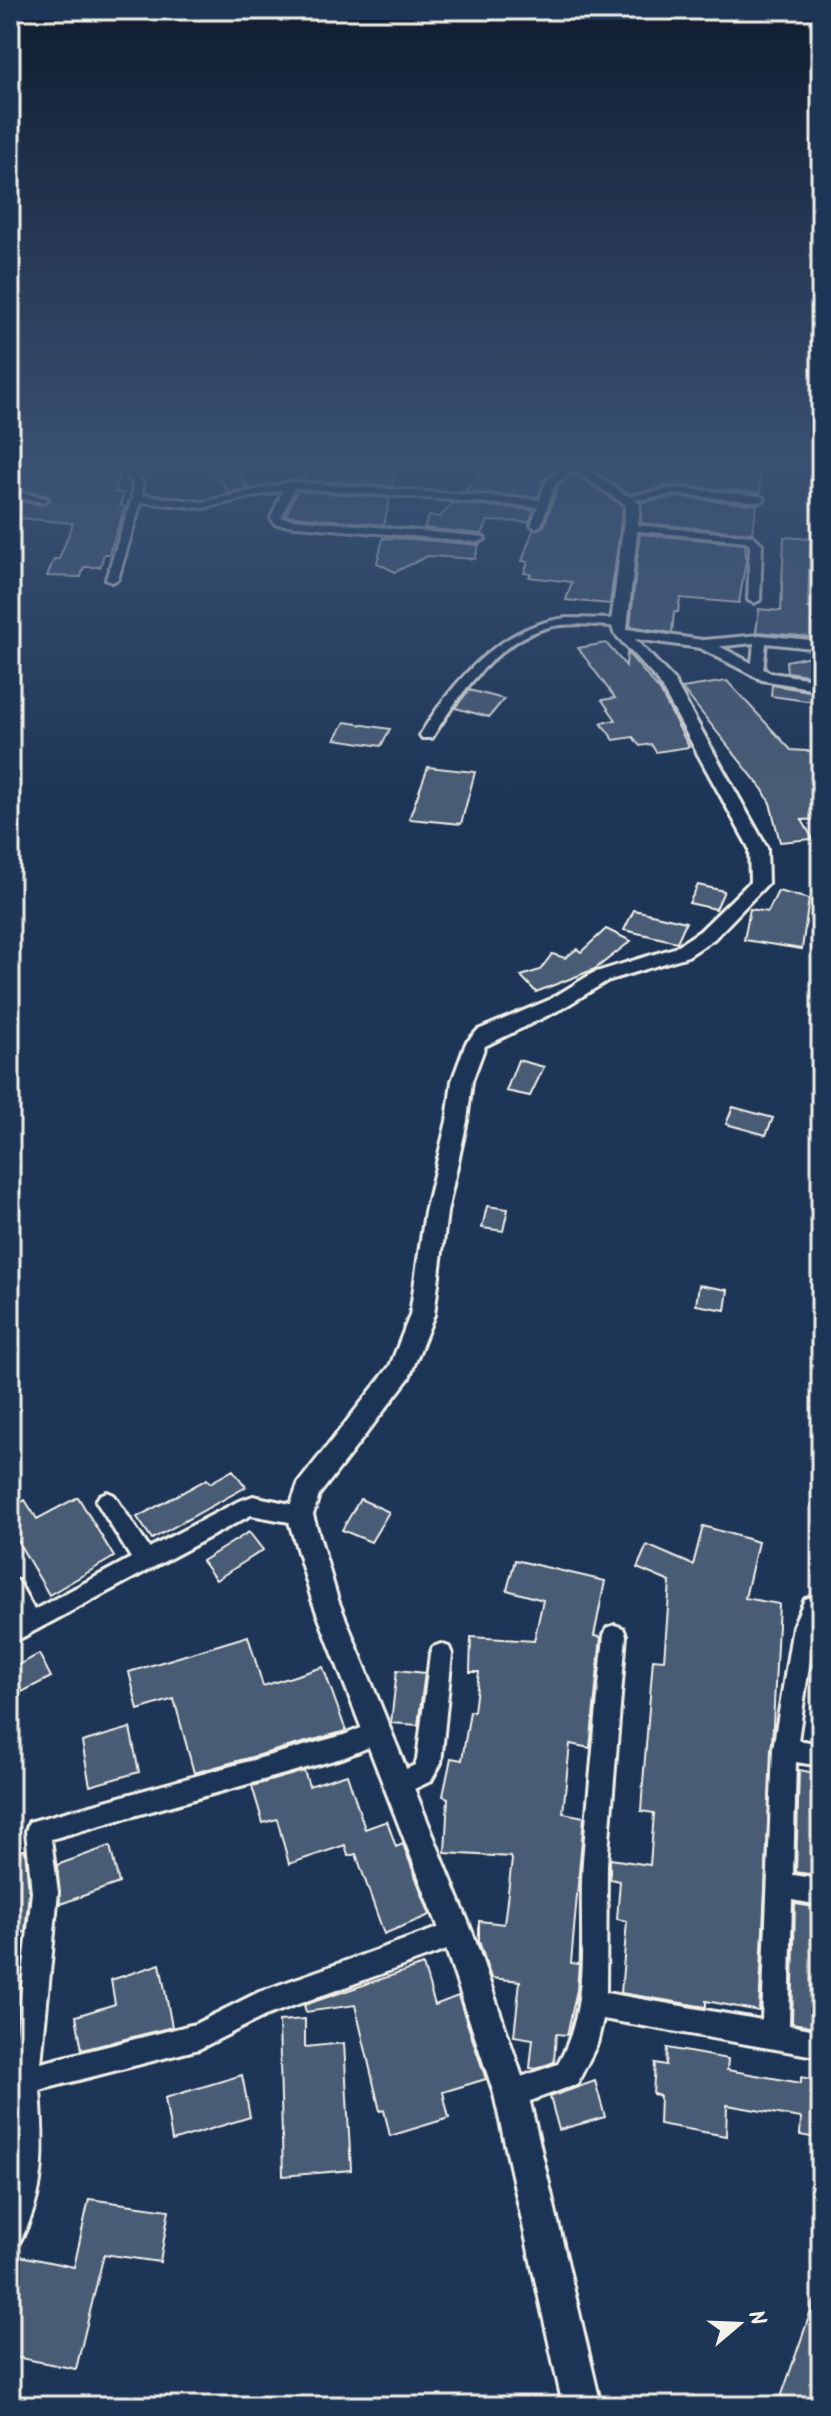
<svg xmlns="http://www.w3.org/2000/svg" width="831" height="2416" font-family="Kalam,sans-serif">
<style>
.building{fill:#485b74;stroke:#f4f1e8;stroke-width:2}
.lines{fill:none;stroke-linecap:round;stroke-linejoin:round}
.minor-casing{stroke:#f4f1e8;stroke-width:6}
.tertiary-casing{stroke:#f4f1e8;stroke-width:6}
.minor{fill:#1d3557;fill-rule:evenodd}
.tertiary{fill:#1d3557;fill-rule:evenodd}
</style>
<rect width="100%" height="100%" fill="#1d3557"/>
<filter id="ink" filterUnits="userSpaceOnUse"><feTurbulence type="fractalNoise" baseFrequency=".0125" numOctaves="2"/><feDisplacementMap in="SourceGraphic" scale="16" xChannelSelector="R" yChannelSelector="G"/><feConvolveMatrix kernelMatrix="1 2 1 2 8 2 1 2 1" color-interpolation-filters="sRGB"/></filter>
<g filter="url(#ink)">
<path class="building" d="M10,464l26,8 6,-4 79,-1 -6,26h9l-4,13 5,1 -16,47h-5l-4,13h-16l-3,10 -34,-1 7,-17h5l14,-36 -63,-6v-18l32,6 9,-5 -2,-4 -39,-9z
M209,464h23l17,24 -20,5z
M336,464l34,3 1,-3h26l-5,22 -90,-6 5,-11 25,2z
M530,464l33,3 -19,11 -6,19 -74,-5 26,-27 40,4z
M583,464h176l1,25v4l-85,-8 -46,9z
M574,474l49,32 -13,98 -44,-4 6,-18 -43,-5 2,-3 -7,-1 4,-11 -6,-1 11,-31 11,-4 14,-40z
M297,491l93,7 -6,27 -98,-10z
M675,497l82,8 -5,28 -111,-10 1,-21z
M453,503l81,7 -5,12 -41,-1 -6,13 -58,-6 5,-12 11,1z
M640,534l105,10 1,16 -7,43 -59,-5 -2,14h-4l-2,21 -42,-7z
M784,537l26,2 -2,69 13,1v29l-65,-6 3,-23 22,2z
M383,538l29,1 67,6 -4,14 -47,-3 -33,16 -18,-9z
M606,643l20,23 1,-14 33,39 29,56 -33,5 -5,-8 -11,2 -7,-9 -19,3 -13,-17 15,-3 -14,-20 13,-2 -37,-50z
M821,654v23l-34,-5 -1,-11z
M727,681l64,69 30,2v67l-19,1 11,19 -33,3 -10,-39 -7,-13 -81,-102z
M772,685l49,8v10l-50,-7z
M469,690l35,9 -15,18 -34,-9z
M345,722l45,7 -9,17 -46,-7z
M428,767l47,5 -14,52 -52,-5z
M698,885l26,6 -8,18 -27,-6z
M778,891l31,8 -7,50 -58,-9 6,-31 18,3z
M634,910l52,12 -9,20 -53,-12z
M606,929l25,12 -36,28 -59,23 -15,-16 19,-6 12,-16 13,4 12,-9 4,3z
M518,1060l26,7 -14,29 -24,-5z
M733,1107l40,11 -7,17 -40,-11z
M487,1206l21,3 -5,22 -21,-3z
M699,1285l29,5 -3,20 -29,-5z
M233,1470l13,17 -94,52 -15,-22 70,-38 3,4z
M78,1497l36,60 -65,38 -39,-67v-20l15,-8 12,19z
M360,1499l29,13 -18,30 -29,-12z
M703,1526l55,16 -13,56 34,6 -20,407 -53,-10v6l-85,-14 6,-72 -10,-2 3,-38 -10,-2v-20l40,6 4,-52 -13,-2 2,-28 10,-124 11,1 6,-78 -33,-14 10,-23 46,20z
M249,1532l14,18 -47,30 -14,-19z
M515,1560l90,21 -11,55 7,1 -11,111 -20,-4 -7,69 21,4 -13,146 8,1 -2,26 -10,45 -11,-1 -2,28 -18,7 -6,-1 3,-29 -19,-3 6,-55 -29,-3 -12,-37v-20l25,3 8,-64 -1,-3 -66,-4 3,-55 -5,-2 8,-38 11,2 8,-49h4l5,-39h-9l1,-35 63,4 9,-41 -36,-10z
M248,1636l15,50 60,-19 23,64 -152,42 -20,-74 -36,11 -9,-38z
M39,1654l12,23 -29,15 -11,-23z
M397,1670l28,3 -7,52 -27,-2z
M130,1728l9,44 -49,14 -8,-44z
M799,1770l22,4v102l-25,-4z
M304,1771l5,15 38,-12 18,55 22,-8 9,26 7,-3 27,71 -46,19 -28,-80 -8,2 -3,-11 -56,19 -12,-45 -14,4 -11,-37z
M110,1846l9,37 -59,21 -3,-39z
M25,1850l4,42 -4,40 -15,3v-83z
M795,1904l26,4v120l-29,-5z
M160,1964l12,63 -90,23 -6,-34 39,-12 -4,-24z
M423,1965l12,40 23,-9 28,83 -43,13 6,26 -59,18 -6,-26 -4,1 -25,-106 -49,7 -2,-7z
M305,2019v28l39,-4 7,127 -68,6 -4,-155z
M667,2048l61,11 -1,11 74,13v-6l20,4v58l-21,-4 1,-17 -74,-13 -1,31 -67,-12 1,-28 -7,-2 2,-31 11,2z
M242,2075l8,42 -78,24 -7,-43z
M595,2081l10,36 -46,13 -9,-33z
M89,2199l80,11 -9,52 -56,-8 -28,115 -66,-13v-102l64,13z
M817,2294l4,1v111h-43z"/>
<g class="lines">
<g class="minor-casing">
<path id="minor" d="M573,464l5,3 -23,17 -14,41 -5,3 -5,-3 7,-18 -244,-19 -13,30 202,19 2,2 -6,3 -204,-18 -4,-6 12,-28 -80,18 -62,-6 -23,77 -6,3 -6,-3 26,-81 1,-15 -9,-11 5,-3 14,14 -1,12 61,7 87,-20 250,18 6,-19z
M675,488l85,8 5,3 -5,3 -85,-8 -48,7 -5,-3z
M10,490l38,9 -5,3 -33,-6z
M633,525l120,11 9,8 -2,56 -6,3 -6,-3 2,-55 -4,-4 -117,-11 -1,-2z
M567,618l51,1 6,4 -6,4c-23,-2 -47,-5 -69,0 -52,13 -91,69 -117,111h-10l-2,-3c33,-54 81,-110 147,-117z
M760,635l61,6v8l-55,-6 -3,29 -6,4 -6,-4 3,-29 -50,5 -6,-4 6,-4z
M107,1492l7,3 35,53 88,-46 16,-6 47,10 7,3 4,6 -4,6 -7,3 -49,-9 -241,129v-21l5,-3 -5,-11v-31l8,3 16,29 97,-52 -35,-57 4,-6z
M821,1594v20l-6,12 -17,114 23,4v22l-25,-4 -3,113 28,4v26l-29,-5 -3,125 32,6v26l-218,-38 -6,25 -20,40 -66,24 -10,-4 -4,-10 4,-10 57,-20c35,-62 20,-135 25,-204 6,-75 14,-150 21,-225l3,-7 8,-3 8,3 3,7 -19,229 -1,129 156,27 11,-271 20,-123 12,-27z
M441,1644l8,3 3,7 -11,109 -10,18 -34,16 -8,-4 -4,-8 4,-8 26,-12 2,-5 13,-106 3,-7z
M376,1722l8,3 4,8 -4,8 -39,16 -294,82 7,53 -17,171 154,-39 64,-32 198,-71 9,4 4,9 -4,9 -201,73 -66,33 -159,41c4,55 7,102 -20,151l-10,4v-45l6,-42 -4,-78 20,-188 -6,-61 3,-9 315,-87z"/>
</g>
<g class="tertiary-casing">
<path id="tertiary" d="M564,464h14l62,40 -13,125 82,12 62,32 50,7v10l-59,-10 -62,-32 -65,-9 38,40 94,169 1,35 -54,56 -26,17 -81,25 -44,27 -78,38 -13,35 -5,40 -20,91 -13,103 -25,63 -90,117 -6,20 25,85 135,334 55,160 73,312h-38l-69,-312 -53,-160 -129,-334 -25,-85 12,-33 91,-116 20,-51 15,-103 22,-91 5,-40 14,-38 12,-13 71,-30 44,-27 81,-25 26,-17 50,-49 -1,-34 -91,-167 -44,-48 -3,-10 15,-118z"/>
</g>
<use href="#minor" class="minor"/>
<use href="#tertiary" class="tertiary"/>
</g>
</g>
<linearGradient id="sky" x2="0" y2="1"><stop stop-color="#101d30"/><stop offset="0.58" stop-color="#3a5174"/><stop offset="1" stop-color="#3a5174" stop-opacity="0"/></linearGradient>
<rect width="831" height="802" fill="url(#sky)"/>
<rect width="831" height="2416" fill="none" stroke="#1d3557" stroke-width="40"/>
<rect x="20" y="20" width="791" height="2376" fill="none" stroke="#f4f1e8" stroke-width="3" filter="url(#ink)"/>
<g transform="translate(739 2324) rotate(71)" stroke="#1d3557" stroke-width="6" paint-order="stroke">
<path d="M0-6L14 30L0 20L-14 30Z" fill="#f4f1e8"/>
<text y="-12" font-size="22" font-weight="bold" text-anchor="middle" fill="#f4f1e8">N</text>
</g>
</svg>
